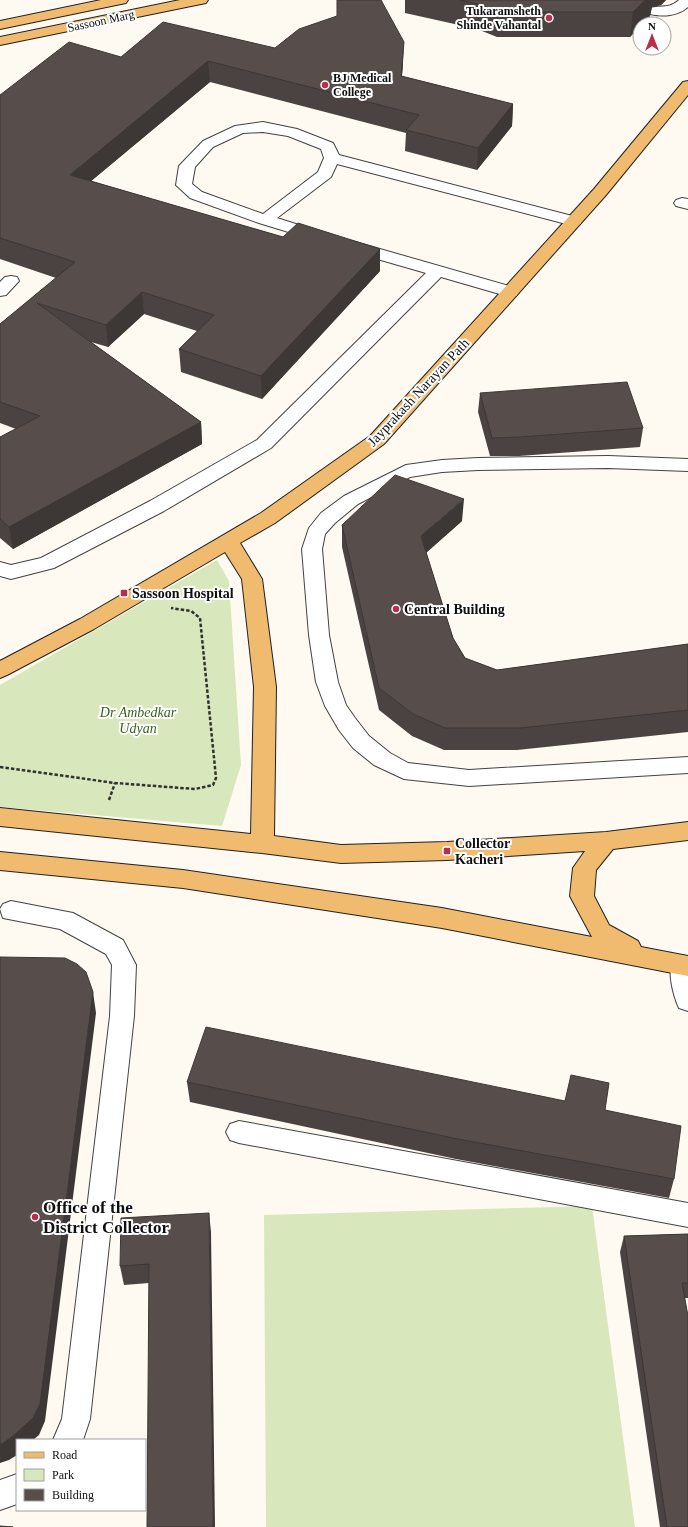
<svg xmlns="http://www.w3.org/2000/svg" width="688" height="1527" font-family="Georgia,serif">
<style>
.green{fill:#d9e7bc}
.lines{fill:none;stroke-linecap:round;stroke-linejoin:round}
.minor-casing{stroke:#424242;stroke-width:2}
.major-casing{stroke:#202020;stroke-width:2}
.path{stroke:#313131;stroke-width:2.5;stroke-dasharray:3.5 2;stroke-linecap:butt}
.minor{fill:#fff;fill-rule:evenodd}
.major{fill:#f0bb6f;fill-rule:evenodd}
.wall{fill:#4b4341}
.shaded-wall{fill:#3d3735}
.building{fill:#574e4c;stroke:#3d3735}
.poi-dot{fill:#b72f4c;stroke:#fff;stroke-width:1.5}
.labels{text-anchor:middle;stroke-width:4;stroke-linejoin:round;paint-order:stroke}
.far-poi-label{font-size:12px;font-weight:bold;fill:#0f0f0f;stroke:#fff;text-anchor:end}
.far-street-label{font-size:12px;fill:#0f0f0f;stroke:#fff}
.street-label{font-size:14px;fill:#0f0f0f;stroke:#fff}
.poi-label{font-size:14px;font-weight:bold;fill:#0f0f0f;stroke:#fff;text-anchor:start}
.park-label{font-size:14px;font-style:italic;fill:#3a6322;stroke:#fff}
.near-poi-label{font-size:17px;font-weight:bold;fill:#0f0f0f;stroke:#fff;text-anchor:start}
</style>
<rect width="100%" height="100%" fill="#fef9f1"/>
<path class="green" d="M217,560l12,21 12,184 -19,61 -222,-19v-122z
M592,1206l43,321h-369l-2,-312z"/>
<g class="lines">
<g class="minor-casing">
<path id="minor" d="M679,0h9v7c-10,9 -25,10 -38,7l-2,-3 2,-3c12,-3 19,1 29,-8z
M263,122l34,7 36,14 6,12 241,63 2,3 -2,3 -6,2 -237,-62 -6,13 -54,41 50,16 2,3 -2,3 -6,2 -62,-19 -69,-25 -14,-13 3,-19 24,-25 32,-15zM263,132l25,4 33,13 3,9 -6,14 -55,42 -61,-22 -10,-8 3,-17 18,-20 30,-14z
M682,198l6,1v10l-12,-3 -2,-3 2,-3z
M352,241l164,47 3,4 -3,4 -6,1 -69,-20 -170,171 -107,63 -110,57 -43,11 -11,-3v-14l11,3 30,-7 109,-57 107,-61 169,-167 -80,-23 -2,-4 2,-4z
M11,276l6,1 2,4 -13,14 -6,1v-14l5,-5z
M608,456l80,3v12l-80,-3 -130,2 -36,2 -32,5 -52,27 -23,19 -10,11 -3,15 7,86 9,47 8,23 9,13 14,18 21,17 18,10 61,7 219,-13v16l-219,13 -65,-7 -30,-14 -21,-17 -14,-18 -14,-24 -9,-24 -7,-47 -7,-86 7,-21 12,-15 23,-17 62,-31 36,-5 36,-2z
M11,901l62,12 50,27 13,25 -2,51 -44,403 -7,21h-30l9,-21 48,-403 2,-51 -6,-11 -46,-25 -57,-11 -3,-9 3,-5z
M682,955l6,2v54l-9,-3c-6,-13 -12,-37 -6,-50z
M239,1121l449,82v24l-449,-84 -9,-3 -4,-8 4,-8z
M17,1474v30l-17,6v-30z"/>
</g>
<g class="major-casing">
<path id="major" d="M101,0h27l-2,3 -5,1 -121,25v-8z
M180,0h28l-2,3 -5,1 -201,41v-8z
M688,81v14l-82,100 -222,249 -109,79 -35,20 22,36 14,108 -2,149 67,9 106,-3 159,-10 82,-10v18l-75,9 -17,21 -2,26 15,29 29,16 3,6 47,9v20l-246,-48 -259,-40 -183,-18v-18l183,18 259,38 150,29 -22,-41 3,-28 12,-17 -138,9 -106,3 -79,-10 -262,-27v-18l251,26 3,-147 -12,-108 -17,-27 -131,77 -87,46 -7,3v-17l80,-42 181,-106 109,-77 224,-247 89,-107z"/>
</g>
<path class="path" d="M0,767l115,16 80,6 18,-4 3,-7 -16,-160 -9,-7 -20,-3
M109,800l6,-17"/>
<use href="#minor" class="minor"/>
<use href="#major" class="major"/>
</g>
<path class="wall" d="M405,0h261l-5,5 -9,2 -2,9 -20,21h-133l-20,-8 -72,-16z
M275,48l128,15 -1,13 111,28 -1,22 -35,44 -72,-19 1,-18 -196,-51 -119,99 192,56 97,12v22l-118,128 -81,-27 -2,-23 18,-18 -53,-17 -36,33 -17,-5 110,80 1,22 -189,105 -13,-11v-101l16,-8 -16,-6v-99l56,-46 -56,-19v-164l121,-38z
M480,393l163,35 -3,19 -121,9h-29l-12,-44z
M462,521l-36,32 27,85 12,20 32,12 191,-26v88l-171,18h-73l-32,-14 -33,-26 -37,-163v-22z
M187,1082l418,28 69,69 -5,19 -213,-39 -266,-57z
M211,1232l-62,51 -25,2 -4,-19z
M688,1234v64h-3l3,229h-28l-40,-275 4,-16z"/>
<path class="shaded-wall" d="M645,0h21l-5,5 -9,2 -2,9 -8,8h-2v2l-10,11 3,-25z
M404,42l-1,21 -3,34 1,-21z
M208,61l2,21 -138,115 -2,-22z
M513,104l-1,22 -35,44 1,-22z
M380,249v22l-118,128 -1,-23z
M142,292l2,22 -36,33 -2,-22z
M201,422l1,22 -189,105 -4,-22z
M464,499l-2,22 -42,37 1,-22z
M93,992l3,21 -51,408 -6,14 -6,5h-16v15l-8,5 -9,3v-19z
M209,1213l2,19 4,295h-2z"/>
<path class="building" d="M337,0h44l23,42 -3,34 112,28 -35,44 -72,-18 13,-15 -211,-54 -138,114 213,62 15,-14 82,26 -119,127 -82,-27 35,-34 -72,-23 -36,33 -69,-22 164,119 -192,105 -9,-8v-82l40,-21 -40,-14v-78l75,-62 -75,-24v-143l69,-53 52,15 42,-35 112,26 24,-19 38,-13z
M460,0h185l-12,12h-134l-21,-8z
M627,382l16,46 -123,9 -28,1 -12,-45z
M395,475l69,24 -43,37 32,102 12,20 32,12 191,-26v66l-168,18h-75l-32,-14 -34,-26 -37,-163z
M0,957l65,1 12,6 9,8 7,20 -53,412 -7,14 -20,18 -11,8h-2z
M206,1027l359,74 6,-26 38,8 -4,27 76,16 -7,53 -216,-40 -271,-57z
M209,1213l4,314h-66l2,-263 -29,2 1,-48z
M688,1234v49h-6l6,33v211h-21l-43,-291z
M0,1526l13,1h-13z"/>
<g class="poi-dot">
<circle cx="549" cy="18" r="4"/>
<circle cx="325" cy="85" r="4"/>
<rect x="120" y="589" width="8" height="8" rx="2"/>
<circle cx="396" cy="609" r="4"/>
<rect x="443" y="847" width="8" height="8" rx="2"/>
<circle cx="35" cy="1217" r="4"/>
</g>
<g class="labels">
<g class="far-poi-label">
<text x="541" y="15">Tukaramsheth<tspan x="541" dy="14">Shinde Vahantal</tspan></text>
<text x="333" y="82" text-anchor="start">BJ Medical<tspan x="333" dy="14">College</tspan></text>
</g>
<g class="far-street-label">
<text transform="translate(101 21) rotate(-12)" y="4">Sassoon Marg</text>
</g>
<g class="street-label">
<text transform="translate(418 392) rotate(-47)" y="5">Jayprakash Narayan Path</text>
</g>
<g class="poi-label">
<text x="132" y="598">Sassoon Hospital</text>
<text x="404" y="614">Central Building</text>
<text x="455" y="848">Collector<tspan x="455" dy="16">Kacheri</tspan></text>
</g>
<g class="park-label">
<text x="138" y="717">Dr Ambedkar<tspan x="138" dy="16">Udyan</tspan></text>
</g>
<g class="near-poi-label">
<text x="43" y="1213">Office of the<tspan x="43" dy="20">District Collector</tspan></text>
</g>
</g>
<rect x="16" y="1439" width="130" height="72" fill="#ffffff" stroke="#9f9f9f"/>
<rect x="24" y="1452" width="20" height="6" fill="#f0bb6f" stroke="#9f9f9f"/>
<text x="52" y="1459" font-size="12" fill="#0f0f0f">Road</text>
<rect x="24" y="1469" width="20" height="12" fill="#d9e7bc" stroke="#9f9f9f"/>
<text x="52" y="1479" font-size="12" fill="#0f0f0f">Park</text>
<rect x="24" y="1489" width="20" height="12" fill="#574e4c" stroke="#9f9f9f"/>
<text x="52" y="1499" font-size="12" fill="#0f0f0f">Building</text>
<g transform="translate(652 36)"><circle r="19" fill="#ffffff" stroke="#9f9f9f"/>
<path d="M0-3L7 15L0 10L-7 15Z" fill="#b72f4c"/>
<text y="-6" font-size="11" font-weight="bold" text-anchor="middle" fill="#0f0f0f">N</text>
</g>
</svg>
